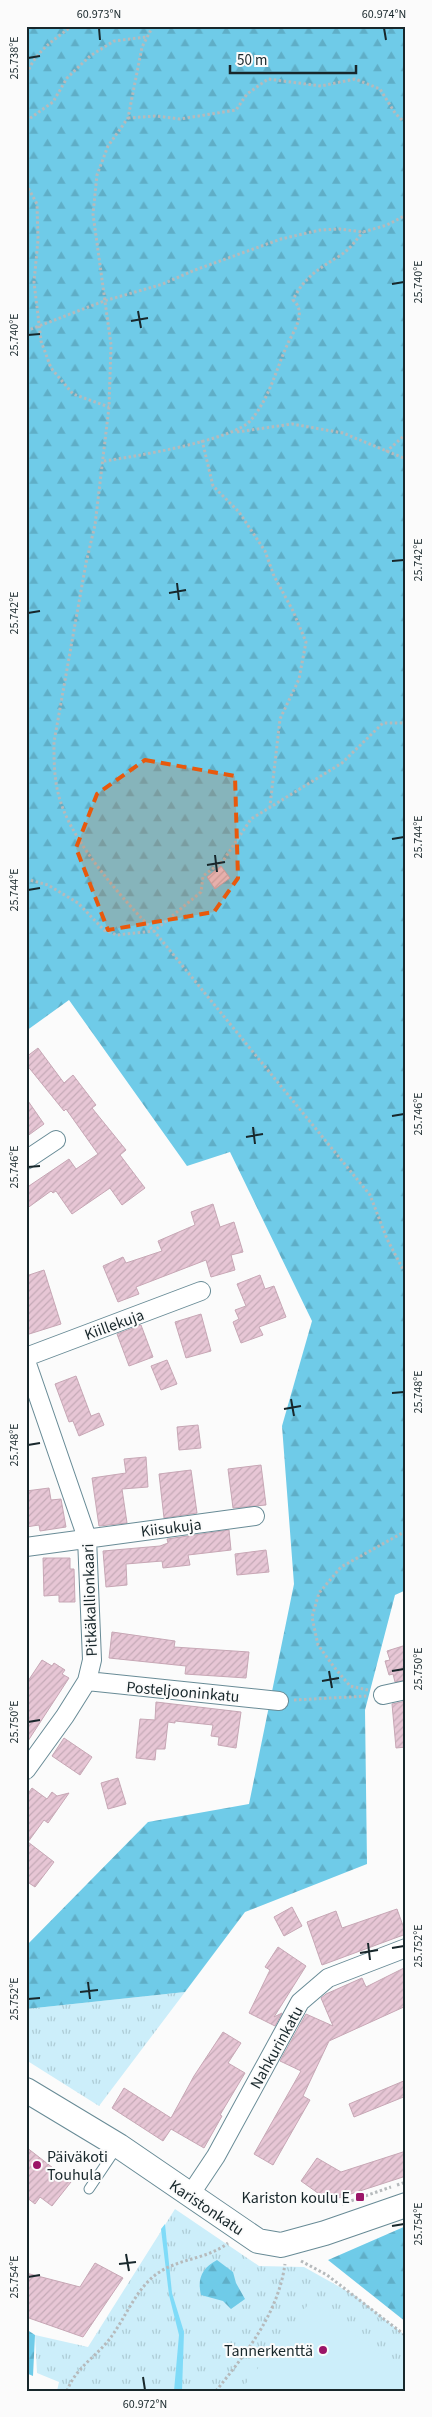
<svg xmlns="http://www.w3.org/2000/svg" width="432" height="2417" font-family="'Source Sans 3',sans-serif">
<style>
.grass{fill:url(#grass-tufts)}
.forest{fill:url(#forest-firs)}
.pitch{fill:#cceefa}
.water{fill:#7fdbf8}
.building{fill:url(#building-hatch);stroke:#c7a7b5}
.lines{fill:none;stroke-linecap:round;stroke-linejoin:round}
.lane-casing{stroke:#688b96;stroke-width:11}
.street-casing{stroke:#688b96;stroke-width:20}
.secondary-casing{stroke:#688b96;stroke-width:26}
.path{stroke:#b6babc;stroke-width:3;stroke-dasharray:2.5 2.5;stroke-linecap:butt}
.lane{stroke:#fff;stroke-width:9}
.street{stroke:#fff;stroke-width:18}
.secondary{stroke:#fff;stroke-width:24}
.marked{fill:#e8590c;fill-opacity:0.2;stroke:#e8590c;stroke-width:4;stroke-dasharray:10 6;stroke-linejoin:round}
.ticks{fill:none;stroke:#18272b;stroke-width:2}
.poi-dot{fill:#9b1568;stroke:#fbfbfb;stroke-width:2}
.labels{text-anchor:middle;stroke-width:4;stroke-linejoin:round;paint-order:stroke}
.street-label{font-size:16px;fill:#18272b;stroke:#fbfbfb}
.poi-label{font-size:16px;fill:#18272b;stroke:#fbfbfb;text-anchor:end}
.neatline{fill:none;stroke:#18272b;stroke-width:2}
.ticks-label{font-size:12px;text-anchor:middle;fill:#18272b}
</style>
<defs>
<pattern id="grass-tufts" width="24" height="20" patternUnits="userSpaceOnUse" patternTransform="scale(1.25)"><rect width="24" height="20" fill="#cceefa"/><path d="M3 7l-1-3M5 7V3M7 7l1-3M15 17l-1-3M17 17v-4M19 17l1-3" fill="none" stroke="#aeccd6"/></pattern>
<pattern id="forest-firs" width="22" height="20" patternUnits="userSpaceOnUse" patternTransform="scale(1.25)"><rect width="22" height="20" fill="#6fcbe8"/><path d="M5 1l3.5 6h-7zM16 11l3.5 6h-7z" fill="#5faec7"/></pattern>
<pattern id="building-hatch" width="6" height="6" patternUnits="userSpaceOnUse" patternTransform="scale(1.25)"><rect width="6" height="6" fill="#e7c6d5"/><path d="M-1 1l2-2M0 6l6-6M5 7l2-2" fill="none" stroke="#c5aab7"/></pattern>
</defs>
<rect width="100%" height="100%" fill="#fbfbfb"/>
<path class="grass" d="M185,1992l-86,114 -73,-46v-51z
M175,2209l84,57 45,1 50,28 52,41v55h-349l2,-9 -22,-9 -2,-38 53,12z"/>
<path class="forest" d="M26,26h380v1564l-11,5 -30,115 2,154 -122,48 -60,80 -159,17v-63l122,-124 101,-18 45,-220 -12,-158 30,-105 -82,-169 -43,14 -118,-166 -43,31z
M406,2226v96l-78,-62z
M217,2260l16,12 3,11 9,16 -14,10 -8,-8 -22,-6c-4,-16 1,-27 16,-35z
M26,2329l9,6 -2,41 -7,-3z"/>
<path class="pitch" d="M311,2301l95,73v17h-166z"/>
<path class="water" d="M165,2224l7,69 12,39 -2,59h-8l5,-56 -10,-40 -8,-66z"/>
<path class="building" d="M221,866l9,12 -15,11 -8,-12z
M38,1048l26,35 9,-8 23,30 -4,3 34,42 -6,5 25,33 -23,17 -12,-17 -38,26 -16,-23 -3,2 -2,-2 -25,18v-21l43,-29 7,10 22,-15 -32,-45 -2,2 -38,-47v-7z
M26,1098l18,26 -18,13z
M213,1204l7,23 14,-5 9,30 -12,3 4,15 -24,7 -5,-17 -70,27 3,7 -21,8 -15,-36 20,-9 3,6 36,-12 -4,-10 37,-16 -4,-13z
M44,1270l17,54 -35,11v-59z
M260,1275l5,14 9,-3 12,31 -27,10 4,8 -22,8 -8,-21 6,-3 -4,-9 11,-4 -9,-22z
M201,1314l10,37 -25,7 -11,-36z
M141,1325l12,32 -24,9 -12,-32z
M167,1360l10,24 -16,6 -10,-24z
M76,1376l15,40 8,-3 5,12 -25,11 -6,-15 -4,1 -14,-38z
M198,1425l3,23 -22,2 -2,-23z
M146,1457l2,30 -26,2 5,34 -28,3 -7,-48 34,-5 -2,-14z
M261,1465l5,40 -33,3 -5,-39z
M191,1470l6,43 -33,5 -5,-44z
M49,1488l2,12 10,-1 5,28 -26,4 -1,-6 -13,2v-36z
M229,1530l2,20 -43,5 2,10 -27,3 -1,-7 -36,3 1,21 -21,2 -3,-36 57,-5 8,-3 -1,-4z
M266,1550l3,22 -32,3 -2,-21z
M43,1558h27v11h4l1,33h-16v-7l-15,1z
M112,1632l63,9 -1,6 75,5 -3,26 -61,-4 1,-8 -77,-8z
M406,1645v35l-11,2 -2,-8 -4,1 -4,-14 5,-1 -3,-9z
M42,1660l10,6 2,-3 11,7 -3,4 7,4 -43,66v-60z
M406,1701v46l-10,1 -4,-44z
M156,1702l85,10 -5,36 -18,-3 1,-8 -8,-1 2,-11 -38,-4v2l-7,-1 -3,27h-9l-1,11 -19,-2 4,-39 15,1z
M64,1738l28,19 -12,18 -28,-19z
M118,1778l8,26 -18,5 -7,-26z
M32,1788l15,11 5,-7 5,4 12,-3 -21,30 -4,-3 -16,22 26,20 -19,25 -9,-6v-85z
M292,1907l10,19 -18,10 -10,-19z
M397,1909l9,25 -84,31 -15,-43 29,-11 6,17z
M278,1947l28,19 -32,51 8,-4 -7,13 -26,-13 21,-43 -5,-3z
M406,1967v39l-77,35 -26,55 7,4 -37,65 -19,-11 47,-83 -21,-10 26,-47 27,12 -12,-28 5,-4 36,-16 4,9z
M223,2032l18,11 -13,20 17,10 -25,42 2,1 -18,32 -33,-19 -8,12 -51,-33 12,-20 47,30 23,-42z
M406,2080v16l-52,21 -5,-13z
M26,2147l45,35 -19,24 -12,-9 -5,7 -9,-7z
M406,2151v25l-77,25 -28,-20 16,-23 24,14z
M95,2263l28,15 -40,59 -57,-20v-44l54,14z"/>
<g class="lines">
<g class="lane-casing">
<path id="lane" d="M89,2189l29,-43"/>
</g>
<g class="street-casing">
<path id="street" d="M26,1160l30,-20
M26,1357l175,-66
M26,1361l61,177 5,122 -5,21 -22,35 -39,54
M26,1547l229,-31
M87,1681l192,20
M383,1695l23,-5
M190,2195l26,-39 84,-154 28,-24 78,-30"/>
</g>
<g class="secondary-casing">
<path id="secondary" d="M26,2090l93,56 139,95 23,4 44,-12 81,-28"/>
</g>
<path class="path" d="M153,26l-11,21 -14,71 -20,28 -11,29 -4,39 18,131 -2,62 -14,118 -9,38 -32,179c0,21 0,41 7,61 13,41 63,98 93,128l216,264 17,44 19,36
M26,79c5,-25 28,-39 46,-53
M128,118l28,-2 24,3 56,-9 11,-16 21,-15 53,7 34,-7 25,10 15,24 11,11
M26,121l27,-19 14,-24 23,-22 24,-15 32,-4
M26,184l11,20 1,36 -4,42 7,59 10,27 22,26 36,13
M26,331l78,-30 59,-17 32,-14 86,-31 39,-9 20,-1 23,3 24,-7 19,-10
M237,432l55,-8 51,9 63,26
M202,440l11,46 26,26 26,39 9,25 19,35 13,31 -7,37 -19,40 -10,87
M386,452l20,-18
M104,461c28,-4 131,-21 147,-41 20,-24 25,-52 38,-79 7,-13 17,-30 4,-41 11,-23 27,-32 48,-45 9,-6 15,-15 22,-23
M26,879l22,6 30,18 26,27 13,5 37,-4 47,-39 2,-16 20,-15 28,-42 91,-56 41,-40h23
M368,1690l-18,-4 -16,-19 -16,-22 -6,-28 7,-24 22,-26 65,-36
M294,1700l74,-4
M397,2185l9,-3
M342,2204l49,-17
M301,2261l26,14 79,61
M67,2391c8,-22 27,-33 41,-50 17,-21 27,-52 50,-68 22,-15 50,-14 70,-30
M216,2391c30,-38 62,-77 69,-127"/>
<use href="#lane" class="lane"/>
<use href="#street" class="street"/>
<use href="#secondary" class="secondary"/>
</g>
<path class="marked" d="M145,760l90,16 3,102 -24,34 -106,18 -32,-82 21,-54z"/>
<path class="ticks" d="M99,28l1,12M384,28l2,12M28,58l12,-2M392,284l12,-2M138,311l3,17M131,321l17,-3M28,335l12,-1M392,561l12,-1M177,583l2,17M169,593l17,-3M28,613l12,-2M392,839l12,-2M215,855l2,17M207,865l18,-3M28,890l12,-2M392,1116l12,-2M253,1127l2,17M246,1137l17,-3M28,1167l12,-1M392,1393l12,-1M291,1399l3,17M284,1409l17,-3M28,1445l12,-2M329,1671l3,17M392,1671l12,-2M322,1681l17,-3M28,1722l12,-2M368,1943l2,17M392,1948l12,-2M360,1953l18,-3M88,1982l2,17M80,1992l18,-2M28,1999l12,-1M392,2226l12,-2M126,2254l3,17M119,2264l17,-2M28,2277l12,-2M143,2377l2,13"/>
<g class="poi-dot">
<circle cx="37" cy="2165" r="5"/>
<rect x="355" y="2192" width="10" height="10" rx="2.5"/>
<circle cx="323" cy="2350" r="5"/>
</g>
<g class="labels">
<g class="street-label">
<text transform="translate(114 1324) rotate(-20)" y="6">Kiillekuja</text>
<text transform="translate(171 1527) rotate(-7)" y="6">Kiisukuja</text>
<text transform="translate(89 1600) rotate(-92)" y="6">Pitkäkallionkaari</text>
<text transform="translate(183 1691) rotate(5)" y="6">Posteljooninkatu</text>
<text transform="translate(276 2047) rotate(-61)" y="6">Nahkurinkatu</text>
<text transform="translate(207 2207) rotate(34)" y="6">Karistonkatu</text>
</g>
<g class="poi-label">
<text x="47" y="2162" text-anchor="start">Päiväkoti<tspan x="47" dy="18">Touhula</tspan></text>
<text x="350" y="2203">Kariston koulu E</text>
<text x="313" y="2356">Tannerkenttä</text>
</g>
</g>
<rect width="432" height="2417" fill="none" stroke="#fbfbfb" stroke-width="55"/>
<path d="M230 65v8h126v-8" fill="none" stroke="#18272b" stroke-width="2.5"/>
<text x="237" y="65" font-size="15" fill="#18272b" stroke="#fbfbfb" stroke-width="4" paint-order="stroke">50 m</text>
<rect x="28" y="28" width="376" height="2362" class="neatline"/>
<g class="ticks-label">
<text x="99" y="18">60.973°N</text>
<text x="384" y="18">60.974°N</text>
<text transform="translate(14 58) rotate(-90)" y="4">25.738°E</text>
<text transform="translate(418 282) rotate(-90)" y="4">25.740°E</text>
<text transform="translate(14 335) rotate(-90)" y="4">25.740°E</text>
<text transform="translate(418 560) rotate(-90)" y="4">25.742°E</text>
<text transform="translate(14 613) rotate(-90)" y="4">25.742°E</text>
<text transform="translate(418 837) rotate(-90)" y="4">25.744°E</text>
<text transform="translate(14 890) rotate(-90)" y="4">25.744°E</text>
<text transform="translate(418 1114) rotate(-90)" y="4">25.746°E</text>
<text transform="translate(14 1167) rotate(-90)" y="4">25.746°E</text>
<text transform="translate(418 1392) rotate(-90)" y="4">25.748°E</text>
<text transform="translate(14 1445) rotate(-90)" y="4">25.748°E</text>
<text transform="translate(418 1669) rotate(-90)" y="4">25.750°E</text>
<text transform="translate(14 1722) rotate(-90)" y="4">25.750°E</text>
<text transform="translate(418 1946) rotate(-90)" y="4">25.752°E</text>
<text transform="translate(14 1999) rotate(-90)" y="4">25.752°E</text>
<text transform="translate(418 2224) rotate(-90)" y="4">25.754°E</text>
<text transform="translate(14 2277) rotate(-90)" y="4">25.754°E</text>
<text x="145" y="2408">60.972°N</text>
</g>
</svg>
